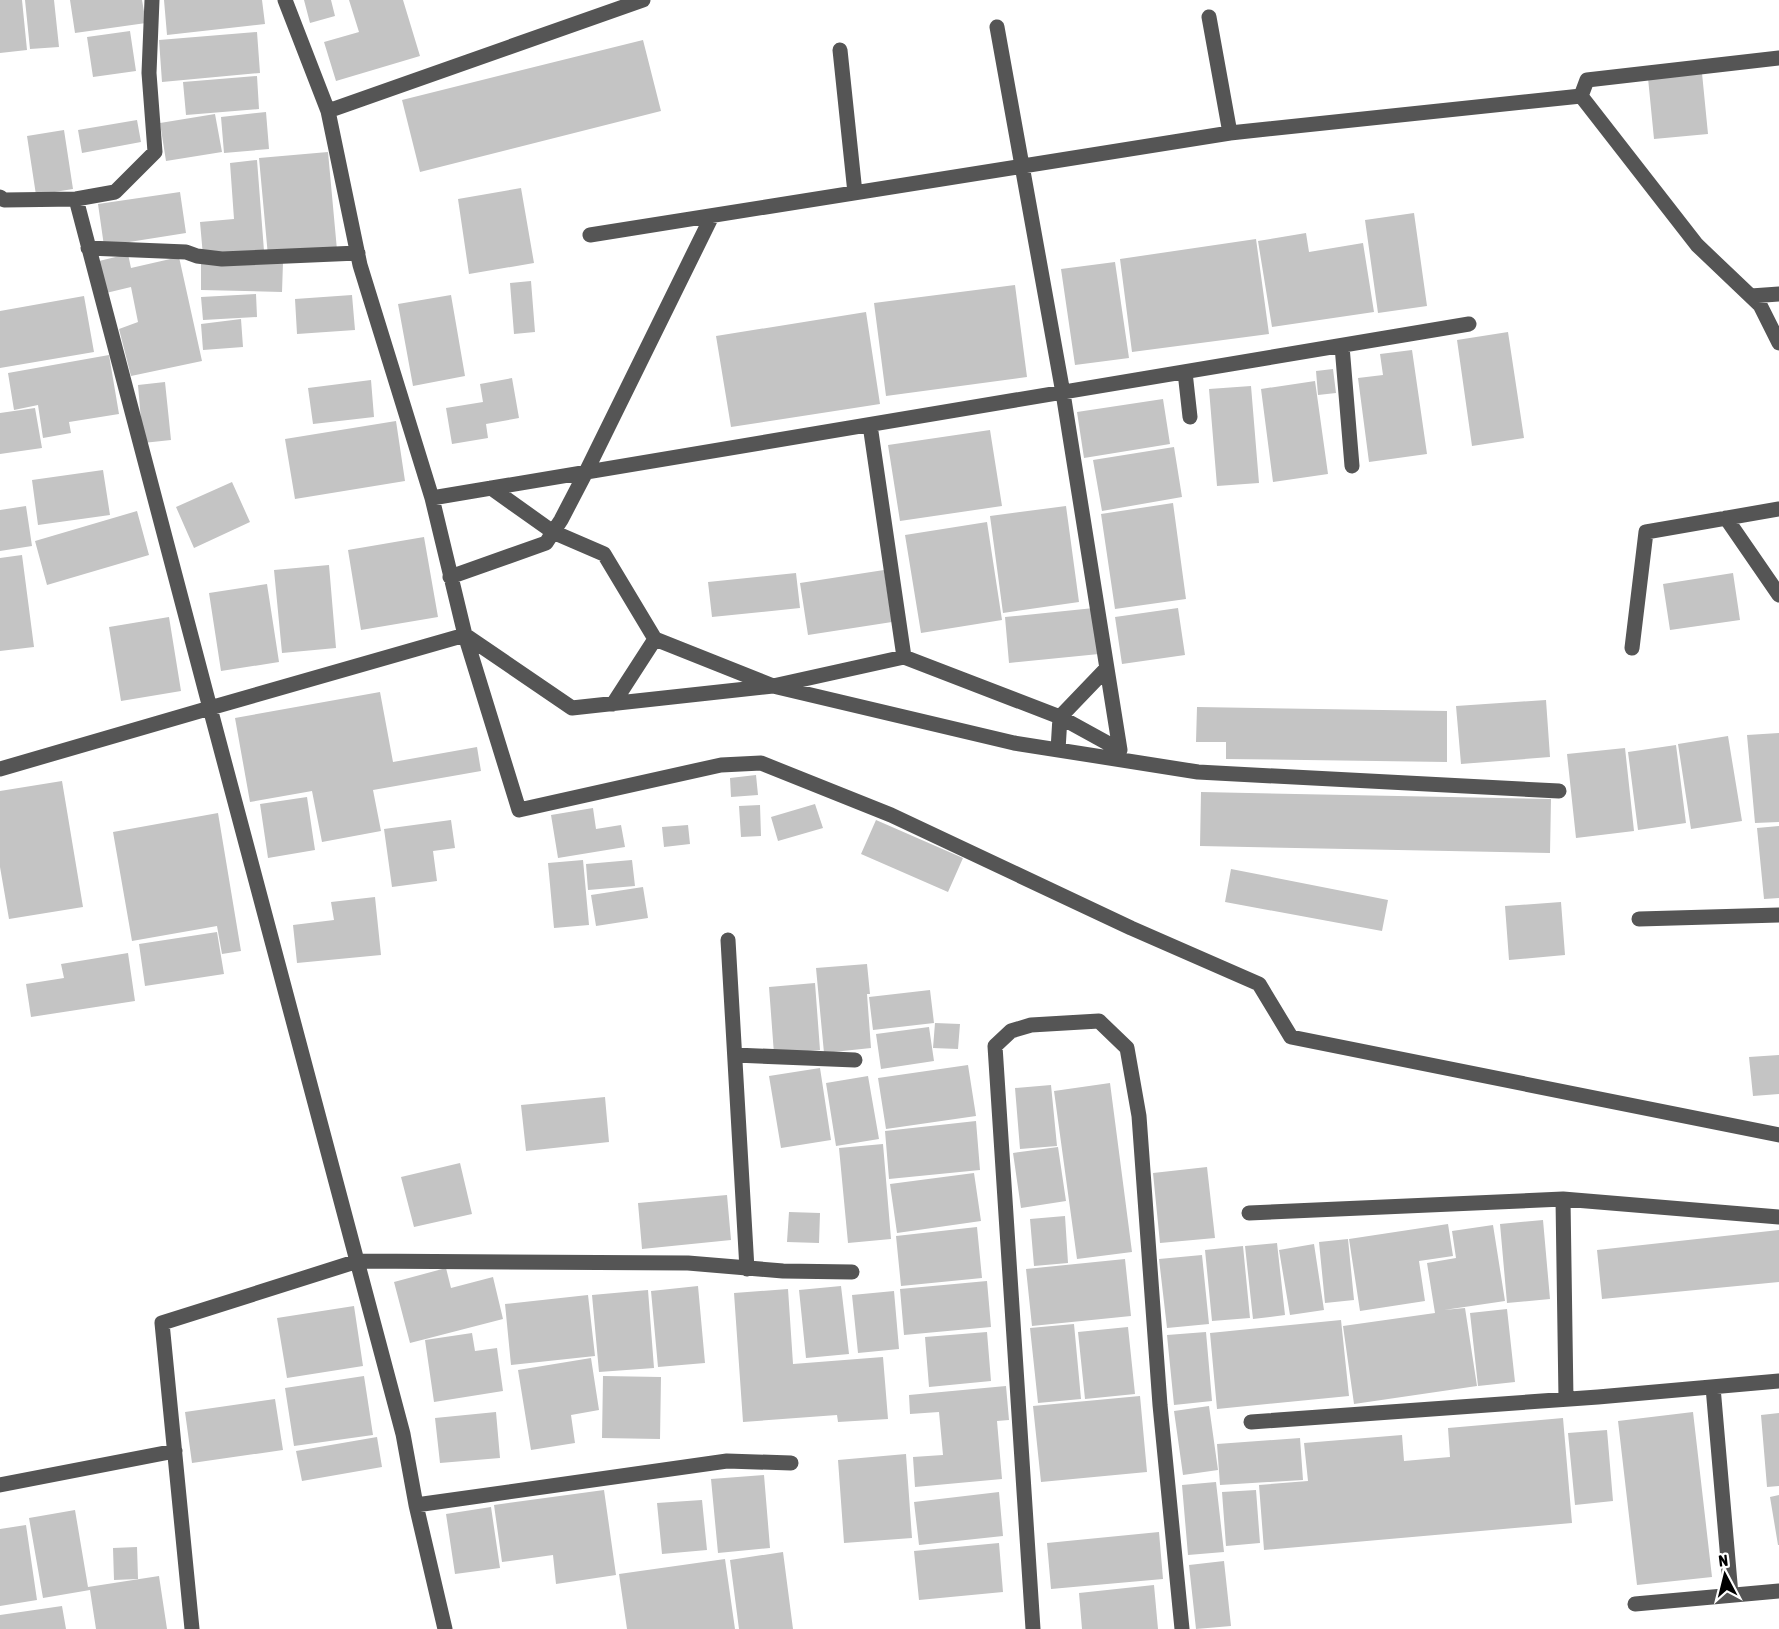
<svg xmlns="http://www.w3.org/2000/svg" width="1779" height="1629" font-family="'Asap Condensed',sans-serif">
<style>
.building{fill:#c4c4c4}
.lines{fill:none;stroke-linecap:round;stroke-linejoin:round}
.minor{stroke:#555;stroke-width:15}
</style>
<rect width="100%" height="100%" fill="#fff"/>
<path class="building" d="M0,0h22l5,50 -27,3z
M25,0h29l5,47 -29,2z
M70,0h72l4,23 -71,10z
M164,0h98l3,24 -98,11z
M304,0h27l4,16 -25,7z
M349,0h54l17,56 -84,25 -12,-39 35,-10z
M130,31l6,40 -43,6 -6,-40z
M257,32l3,41 -98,9 -3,-42z
M643,40l18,71 -241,61 -18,-72z
M1702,73l6,61 -54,5 -6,-61z
M257,76l2,33 -73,6 -3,-33z
M266,112l3,37 -45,4 -3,-36z
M215,114l7,38 -56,9 -6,-38z
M137,120l4,22 -59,11 -4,-23z
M64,130l9,59 -37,6 -9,-59z
M328,152l9,98 -69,6 -9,-98z
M257,160l7,91 -61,5 -3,-34 34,-3 -4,-56z
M521,188l13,75 -65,11 -11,-75z
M180,192l6,41 -82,13 -6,-42z
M1414,213l13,93 -49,7 -13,-93z
M1306,233l3,19 54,-9 11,69 -102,15 -14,-86z
M1256,239l13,95 -137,18 -12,-93z
M128,254l3,14 48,-11 23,104 -71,15 -12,-47 19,-7 -7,-35 -25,6 -7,-32z
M201,260l82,2 -1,30 -81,-2z
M1115,262l14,96 -54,7 -14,-96z
M531,281l4,51 -21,2 -4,-51z
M1015,285l12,92 -141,19 -12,-93z
M256,294l1,23 -54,3 -2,-23z
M352,295l3,35 -58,4 -2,-35z
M451,295l14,81 -52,10 -15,-82z
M84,296l10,56 -94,16v-57z
M866,312l14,92 -149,23 -15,-91z
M241,319l2,28 -40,3 -2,-26z
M1508,332l16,106 -52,8 -15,-106z
M1412,350l15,104 -58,8 -11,-84 25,-3 -3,-21z
M109,355l10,59 -50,8 2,11 -28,5 -5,-33 -24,5 -6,-37z
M1333,369l3,24 -18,2 -2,-24z
M512,378l7,40 -33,6 2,14 -36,6 -6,-36 37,-6 -3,-18z
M371,380l3,37 -61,7 -5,-36z
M1315,381l13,93 -55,8 -12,-93z
M165,382l6,58 -28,3 -5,-58z
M1251,386l8,97 -42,3 -8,-97z
M1163,399l7,45 -86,14 -7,-46z
M35,408l7,40 -42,6v-41z
M396,421l9,60 -110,18 -10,-60z
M990,430l12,76 -102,15 -12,-76z
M1174,447l8,50 -80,14 -9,-51z
M103,470l7,45 -72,10 -6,-45z
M232,482l18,40 -56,26 -18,-41z
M1173,503l13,96 -71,10 -14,-95z
M26,506l6,40 -32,5v-41z
M1066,506l13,96 -76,11 -13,-97z
M137,511l12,44 -102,30 -12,-44z
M987,522l15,98 -81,13 -16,-98z
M424,537l14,80 -77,13 -13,-80z
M22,555l12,92 -34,4v-93z
M329,565l7,83 -54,5 -8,-83z
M884,570l8,52 -84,13 -8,-52z
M796,573l4,35 -88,9 -4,-35z
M1733,573l7,47 -70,10 -7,-46z
M267,584l12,78 -58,9 -12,-78z
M1094,608l5,46 -90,9 -4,-46z
M1178,608l7,47 -63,9 -7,-47z
M169,617l12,74 -60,10 -12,-74z
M380,692l13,70 84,-15 4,24 -108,19 8,41 -59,11 -10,-51 -62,11 -15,-84z
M1546,700l4,57 -89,7 -5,-58z
M1197,707l250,4v51l-221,-3v-17h-30z
M1779,733v89l-24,1 -8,-88z
M1728,736l14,85 -51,8 -13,-85z
M1676,745l10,78 -48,7 -10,-78z
M1625,748l9,83 -58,7 -9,-84z
M756,775l2,20 -27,2 -1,-19z
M62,781l21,126 -74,12 -9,-52v-76z
M1201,792l350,7 -1,54 -350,-7z
M307,797l8,53 -47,8 -8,-54z
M815,804l8,24 -45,13 -7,-24z
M760,805l1,31 -20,1 -2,-31z
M593,808l3,21 25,-4 4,22 -67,11 -7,-43z
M218,813l23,138 -19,3 -5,-28 -85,15 -19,-109z
M451,820l4,28 -22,3 4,30 -45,6 -8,-58z
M876,820l87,38 -15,34 -87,-38z
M688,825l2,19 -26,3 -2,-20z
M1779,826v72l-15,1 -7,-71z
M583,860l6,65 -35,3 -6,-65z
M632,860l3,26 -47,4 -2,-26z
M1231,869l157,31 -6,31 -157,-29z
M643,887l5,31 -52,8 -5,-31z
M375,897l6,58 -84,8 -4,-38 41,-5 -3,-18z
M1561,902l4,53 -56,5 -4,-54z
M217,932l7,42 -79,12 -6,-42z
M128,953l7,48 -104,16 -5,-33 38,-6 -3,-14z
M867,964l3,30h-3l4,54 -47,5 -8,-85z
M815,983l5,67 -46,4 -5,-67z
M930,990l4,33 -61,7 -4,-33z
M935,1023l25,1 -2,25 -25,-1z
M929,1027l5,34 -53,8 -5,-35z
M1779,1055v39l-26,2 -4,-39z
M968,1065l8,51 -90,13 -8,-51z
M820,1068l11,72 -50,8 -12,-72z
M868,1076l11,63 -43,7 -10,-63z
M1110,1083l22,169 -55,7 -23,-168z
M1051,1085l6,61 -37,3 -5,-61z
M605,1097l4,45 -83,9 -5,-46z
M976,1121l4,49 -91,9 -4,-48z
M883,1144l8,95 -43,4 -9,-95z
M1058,1147l8,54 -45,7 -8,-55z
M460,1163l12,51 -58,13 -13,-50z
M1207,1167l8,71 -55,5 -7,-70z
M974,1173l7,48 -84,12 -7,-49z
M727,1195l4,45 -89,9 -4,-46z
M789,1212l31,1 -1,30 -32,-1z
M1065,1216l3,47 -34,3 -4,-47z
M1543,1220l7,79 -43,4 -7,-79z
M1448,1224l5,32 -34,5 6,40 -65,10 -11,-72z
M1493,1225l12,76 -61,9 21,-2 12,78 -123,18 -11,-78 92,-13 -8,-50 29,-5 -4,-27z
M977,1227l5,51 -81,8 -5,-50z
M1779,1230v52l-177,17 -5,-49z
M1348,1239l6,61 -29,3 -6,-61z
M1277,1243l8,72 -32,4 -8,-73z
M1314,1244l10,66 -34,5 -11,-65z
M1243,1246l7,72 -38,3 -7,-71z
M1202,1255l7,69 -42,4 -8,-69z
M1125,1259l6,57 -99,10 -6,-57z
M446,1268l5,20 42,-11 10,42 -93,24 -16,-61z
M987,1281l4,46 -87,8 -4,-46z
M698,1286l7,77 -47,4 -7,-76z
M841,1286l8,68 -43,4 -7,-68z
M788,1289l5,75 90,-7 5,62 -50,3 -1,-7 -94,7 -9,-129z
M648,1290l6,78 -55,4 -7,-77z
M894,1291l5,58 -41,4 -6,-58z
M588,1295l7,61 -84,9 -6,-61z
M354,1306l9,60 -76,12 -10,-60z
M1507,1309l8,73 -37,4 -8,-73z
M1341,1320l8,76 -132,13 -7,-76z
M1074,1324l7,75 -43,4 -8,-75z
M1128,1327l7,67 -50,5 -7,-67z
M987,1332l4,49 -62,6 -4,-50z
M1206,1332l6,69 -38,4 -7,-70z
M472,1333l3,18 22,-3 6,43 -69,11 -9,-62z
M591,1358l8,52 -28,5 4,28 -44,7 -13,-80z
M364,1376l9,59 -79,11 -9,-58z
M603,1376l58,1 -1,62 -58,-1z
M1006,1386l3,34 -12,1 5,58 -87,8 -2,-30 30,-2 -4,-43 -29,2 -1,-19z
M1140,1396l7,76 -106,10 -8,-76z
M275,1399l8,51 -91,13 -7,-51z
M1209,1406l9,64 -35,5 -9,-64z
M496,1412l4,46 -60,5 -5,-45z
M1693,1412l19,165 -75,8 -19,-164z
M1779,1413v73l-12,1 -6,-72z
M1563,1418l9,105 -308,27 -5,-65 49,-4 -4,-38 98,-8 2,26 46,-4 -2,-29z
M1607,1430l6,71 -38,4 -7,-72z
M377,1437l5,30 -80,14 -6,-30z
M1300,1438l3,42 -83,5 -3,-41z
M906,1454l6,84 -68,5 -6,-83z
M764,1475l6,73 -52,5 -7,-74z
M1216,1482l8,70 -36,3 -6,-70z
M604,1490l12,85 -60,9 -3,-29 -51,7 -8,-57z
M1256,1490l4,53 -34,3 -4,-54z
M999,1492l4,44 -84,9 -5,-43z
M1779,1495v50h-1l-8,-48z
M702,1500l5,50 -45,4 -5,-51z
M491,1507l9,61 -45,6 -9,-60z
M75,1510l13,77 71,-11 8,53h-71l-6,-39 -47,8 -14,-80z
M26,1525l11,75 -37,6v-77z
M1159,1532l4,47 -112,10 -4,-46z
M999,1543l4,49 -84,8 -5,-49z
M137,1547l1,32 -24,1 -1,-32z
M783,1552l10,77h-54l-9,-69z
M725,1559l10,70h-108l-8,-55z
M1224,1561l7,65 -35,3 -7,-64z
M1154,1585l4,44h-76l-3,-36z
M62,1606l4,23h-66v-14z"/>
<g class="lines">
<path class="minor" d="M285,0l43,111 32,154 72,233 33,137 -255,73 193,726 13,71 29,124
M1209,17l21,116
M997,27l66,366 57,357
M840,50l15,143
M1779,58l-192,22 -6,16 116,149 63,60 19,38
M328,111l315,-111
M0,197l4,3 72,-1 39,-7 40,-40 -6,-79 3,-73
M590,235l640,-102 351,-37
M88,248l98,4 11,4 25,3 136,-6
M1751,296l28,-2
M1342,346l10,120
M1185,372l5,45
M870,425l34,232
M491,488l62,44 51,22 51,85 -42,65
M432,498l1037,-174
M1726,518l53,77
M450,577l96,-34 15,-23 25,-48 126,-256
M465,635l54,175 202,-45 40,-2 130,52 240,113 128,56 32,53 488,98
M465,635l107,73 201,-22 241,57 184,29 361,19
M655,639l118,47 131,-29 156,60 60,33
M1632,648l14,-116 133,-23
M1058,750l2,-33 47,-49
M0,769l210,-61 -134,-509
M1639,919l140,-4
M728,940l19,329
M735,1055l120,5
M1563,1199l3,200
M1249,1213l314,-14 216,18
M1713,1387l18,208
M1251,1422l347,-25 181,-16
M0,1485l175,-34
M416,1505l311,-44 64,2
M1635,1604l144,-13
M192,1629l-30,-306 196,-62 330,2 95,8 69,1
M1033,1629l-38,-583 16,-15 20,-6 68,-4 28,27 12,68 21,289 22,224"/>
</g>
<g transform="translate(1725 1575) rotate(353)" stroke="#ffffff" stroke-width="4.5" paint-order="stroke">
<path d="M0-4.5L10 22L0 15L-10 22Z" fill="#000000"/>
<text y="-9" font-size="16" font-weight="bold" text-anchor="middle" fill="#000000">N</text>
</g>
</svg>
